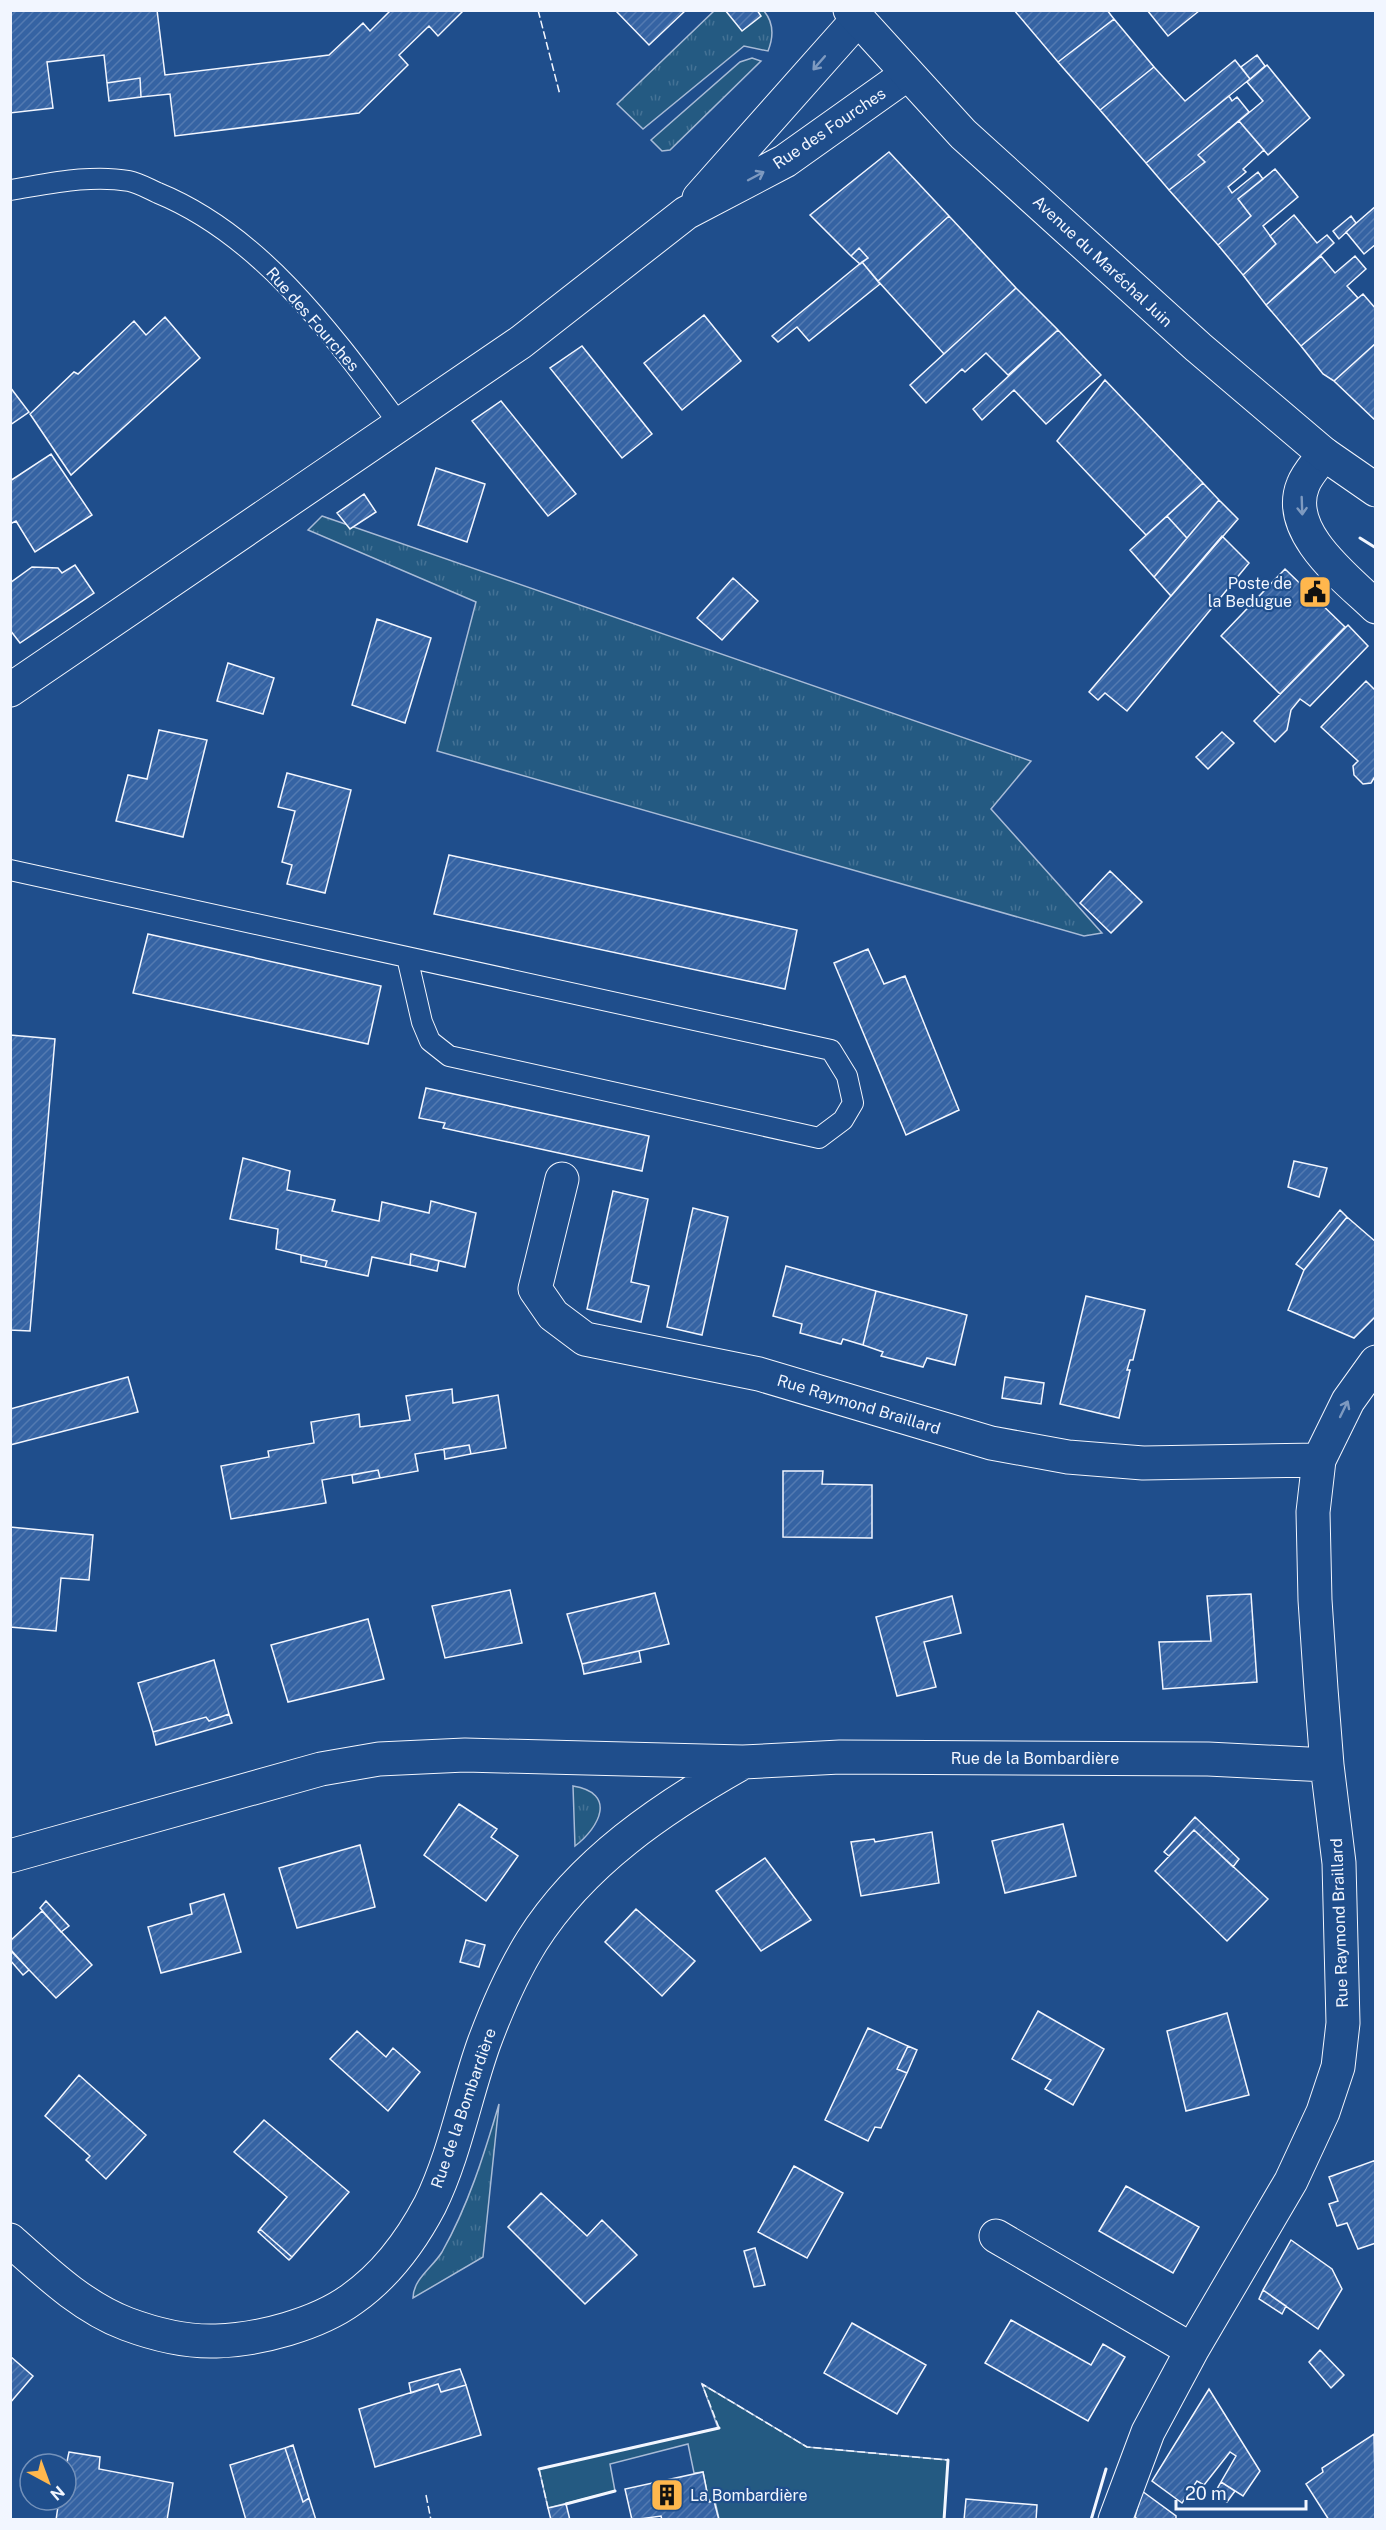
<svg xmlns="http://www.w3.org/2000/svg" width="1386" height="2530" font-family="'Public Sans',sans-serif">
<defs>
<pattern id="grass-tufts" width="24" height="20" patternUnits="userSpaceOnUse" patternTransform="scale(1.5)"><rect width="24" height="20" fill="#245a82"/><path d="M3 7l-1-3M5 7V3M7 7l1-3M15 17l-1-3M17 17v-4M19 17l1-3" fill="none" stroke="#447295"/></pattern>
<pattern id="building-hatch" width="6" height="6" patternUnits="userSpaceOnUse" patternTransform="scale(1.5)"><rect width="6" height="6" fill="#3563a3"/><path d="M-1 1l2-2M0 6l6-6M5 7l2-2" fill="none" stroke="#537ab1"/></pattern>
</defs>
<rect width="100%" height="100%" fill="#1f4e8c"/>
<!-- grass -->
<path fill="url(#grass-tufts)" stroke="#a8bbd7" stroke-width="1.5" d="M714,11h50c10,12 10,25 4,40l-24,-5 -101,83 -26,-25z
M752,58l9,3 -91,89 -8,1 -11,-11 89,-78z
M322,516l709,245 -40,48 111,124 -18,3 -647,-185 39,-149 -168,-72z
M573,1786c44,7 27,41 2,60z
M499,2104l-16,153 -70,41c0,-19 20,-31 29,-46 26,-46 42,-97 57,-148z"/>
<!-- garden -->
<path fill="#245a82" stroke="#a8bbd7" stroke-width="1.5" d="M702,2384l105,63 141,13 -4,60 -225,-1 -4,-18 -6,1 -6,-30 -9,1 -6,-29 -78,20 5,27 -67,17 -9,-39 179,-41z"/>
<!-- building -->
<path fill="url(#building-hatch)" stroke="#f2f6ff" stroke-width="1.5" d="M10,10h147l8,65 164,-20 34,-32 7,8 21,-21h73l-26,26 -9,-10 -30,29 9,10 -49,48 -184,23 -5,-42 -29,3 -1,-19 -33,5 -3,-28 -57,7 6,46 -43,5z
M615,10h71l-37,35z
M725,10h32l4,6 -19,15z
M1014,10h93l7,9 -56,43z
M1147,10h52v1l-31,25z
M1114,19l40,48 -54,43 -42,-48z
M1257,55l8,11 -15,13 -9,-12z
M1235,60l15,19 -104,84 -46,-53 54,-43 31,34z
M1267,65l43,53 -42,37 -29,-34 24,-20 -16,-19z
M140,78l1,19 -32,4 -2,-18z
M1229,96l3,5 5,-4 12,15 -51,43 7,7 -36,28 -23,-27z
M1239,121l25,29 -21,19 3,3 -18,15 4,6 26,-21 5,7 -25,20 13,17 -33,29 -49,-55 36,-28 -7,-7z
M889,152l60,64 -71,65 -16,-19 6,-4 -9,-10 -8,8 -41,-41z
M1275,169l23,28 -35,29 13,18 -33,31 -25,-30 33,-29 -13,-17z
M1376,206v38l-12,10 -18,-22z
M1294,215l23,28 10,-8 7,8 -68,62 -23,-30 33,-31 -6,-8z
M949,216l67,72 -72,66 -66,-73z
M1351,216l5,7 -17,16 -6,-8z
M859,248l9,10 -8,6 -9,-8z
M1321,256l14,17 20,-17 11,13 -19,17 11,12 -57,48 -35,-41z
M862,262l18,22 -71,57 -12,-14 -19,15 -6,-6z
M1016,288l42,42 -50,45 -22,-22 -21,19 -3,-3 -36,34 -16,-18z
M1363,294l13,15v34l-42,38 -11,-7 -22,-28z
M704,315l37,46 -59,49 -38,-47z
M165,317l35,41 -129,117 -41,-61 44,-42 4,2 56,-53 12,14z
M1058,330l43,45 -55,49 -32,-34 -32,30 -9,-11z
M1376,343v78l-42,-40z
M582,346l70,88 -30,24 -72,-90z
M1105,380l98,103 -57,52 -89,-94z
M10,387l19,25 -19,13z
M501,401l75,93 -28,22 -76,-95z
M51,454l41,61 -57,37 -19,-31 -6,3v-43z
M436,468l49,16 -18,58 -49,-17z
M1203,483l16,17 -32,38 -20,-22z
M364,494l12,18 -26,17 -13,-16z
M1219,500l19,19 -67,77 -17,-19z
M1167,516l20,22 -33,39 -24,-27z
M1222,536l27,27 -122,148 -22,-18 -7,7 -9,-8z
M75,565l19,28 -74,50 -10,-13v-47l22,-16 26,1 4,5z
M1285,569l60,58 -65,67 -59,-58z
M733,578l25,23 -36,39 -25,-22z
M377,619l54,19 -26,85 -53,-18z
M1348,625l20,21 -58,60 -10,-7 -9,11 -4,20 -12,12 -21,-21z
M228,663l46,15 -11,36 -46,-13z
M1366,681l10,10v88l-2,-1 -3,5 -8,1 -9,-9 -1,-9 5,-5 -37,-34z
M159,730l48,10 -24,97 -67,-16 12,-46 19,4z
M1222,732l12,11 -26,26 -12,-12z
M287,773l64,17 -26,103 -38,-9 5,-19 -10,-3 13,-51 -17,-4z
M449,855l348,75 -12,59 -351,-75z
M1110,871l32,31 -31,31 -31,-30z
M148,934l233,52 -13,58 -235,-51z
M868,949l16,35 21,-8 54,134 -53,25 -72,-172z
M10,1035l45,4 -25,292 -20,-1z
M426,1088l223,48 -7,35 -199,-43 2,-5 -26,-5z
M243,1158l47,13 -3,19 48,10 -3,11 47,10 3,-19 47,11 2,-12 45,12 -11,54 -54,-13 -1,11 -38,-8 -4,19 -43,-9 2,-6 -51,-12 2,-20 -48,-10z
M1294,1161l33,7 -8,29 -31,-10z
M613,1191l35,8 -17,83 18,4 -8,36 -54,-13z
M693,1208l35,9 -26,118 -35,-8z
M1340,1210l7,7 -43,53 -8,-6z
M1347,1217l29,25v74l-22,22 -66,-28 16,-40z
M411,1254l28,7 -2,10 -27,-6z
M301,1255l26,6 -2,6 -24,-5z
M786,1266l90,25 -13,54 -20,-6 -2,5 -41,-11 2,-9 -29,-8z
M876,1291l91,24 -12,50 -28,-7 -4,9 -42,-11 2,-4 -20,-7z
M1086,1296l59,14 -12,50h-3l-3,10h3l-11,48 -59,-14z
M128,1377l10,35 -128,33v-36z
M1005,1377l39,6 -3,21 -39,-6z
M452,1389l1,14 45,-8 8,53 -35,6 -2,-9 -54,9 3,17 -38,7 -2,-8 -56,10 4,23 -95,16 -10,-53 48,-9 -1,-6 46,-8 -3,-21 48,-8 1,13 50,-7 -4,-24z
M469,1445l2,9 -26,5 -1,-10z
M378,1470l2,8 -27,5 -1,-8z
M783,1471h40l-1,13 50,1v53l-89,-1z
M10,1527l83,8 -4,45 -28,-2 -5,53 -46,-4z
M510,1590l12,53 -77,15 -13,-52z
M655,1593l14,51 -87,20 -15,-50z
M1251,1594l6,88 -94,7 -4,-47 52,-1 -4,-45z
M952,1596l9,37 -37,9 12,45 -39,9 -21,-79z
M368,1619l16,60 -96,23 -17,-57z
M639,1651l2,11 -57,12 -2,-10z
M214,1660l15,54 -20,7 -3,-4 -53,15 -15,-49z
M229,1714l3,9 -76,22 -3,-13 53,-15 3,4z
M459,1804l38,25 -6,8 27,19 -32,45 -62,-46z
M1195,1817l44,42 -6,8 -39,-37 -25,26 -5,-4z
M1063,1824l13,52 -71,17 -13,-52z
M1194,1830l74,69 -41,42 -72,-70z
M932,1832l7,51 -78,13 -10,-54 23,-3 1,3z
M360,1845l15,62 -78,21 -18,-60z
M765,1858l46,62 -50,31 -45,-60z
M224,1894l17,58 -80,21 -13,-46 44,-13 -2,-10z
M46,1901l23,25 -8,6 -21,-24z
M636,1909l59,52 -33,35 -57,-54z
M42,1911l50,54 -36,33 -46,-48v-9z
M466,1940l19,5 -6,22 -19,-5z
M11,1950l18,20 -6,5 -13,-15z
M1038,2011l66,38 -31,56 -28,-16 6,-9 -39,-21z
M1227,2013l22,82 -63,16 -19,-80z
M868,2028l40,18 -11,23 10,4 -26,55 -6,-1 -7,14 -43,-21z
M357,2031l29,26 7,-9 27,24 -32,39 -58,-52z
M908,2046l9,4 -10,23 -10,-4z
M79,2075l67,60 -40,44 -20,-19 4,-4 -45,-40z
M264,2120l85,72 -57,65 -32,-28 27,-32 -53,-45z
M1376,2160v83l-18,6 -11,-26 -10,3 -8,-22 9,-3 -9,-24z
M794,2166l49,27 -36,65 -49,-26z
M1126,2186l73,41 -26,46 -74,-42z
M541,2193l46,43 15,-16 35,35 -52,49 -77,-77z
M260,2229l32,28 -3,3 -31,-28z
M1291,2240l41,29 10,20 -24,40 -55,-39z
M755,2248l10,37 -11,2 -10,-36z
M1263,2290l23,16 -4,8 -23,-15z
M1011,2320l80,45 12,-21 22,13 -37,64 -103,-58z
M852,2323l74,42 -29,49 -73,-41z
M1320,2350l24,25 -13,13 -22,-26z
M10,2356l23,20 -23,27z
M460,2369l6,16 -25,7 -3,-8 -27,9 -2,-10z
M438,2384l3,8 25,-7 15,50 -106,32 -16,-58z
M1209,2389l51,82 -17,25 -22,-14 15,-26 -6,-4 -26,33 -7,-4 -15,22 -30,-22z
M1374,2434l2,86h-47l-23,-36 17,-12 -1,-4z
M293,2445l16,53 -6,4 -18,-54z
M285,2448l18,54 6,-4 7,22h-70l-16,-55z
M69,2452l31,5 -1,12 74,14 -6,37h-111l3,-20h7v-34z
M703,2472l6,30 5,-1 5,19h-57l-1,-4 -29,4 -7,-31z
M1221,2482l14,9 -8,11 -13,-8z
M1142,2491l34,25v4h-38l-3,-3z
M966,2499l71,6 -1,15h-72z
M566,2504l4,16h-19l-3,-12z"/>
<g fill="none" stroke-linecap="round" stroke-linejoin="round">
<!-- lane casing -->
<g stroke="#f2f6ff" stroke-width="22">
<path id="lane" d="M10,190c38,-6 80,-16 119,-9 10,2 20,8 29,12 105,43 177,145 242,232
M10,870l821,180 16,26 6,27 -10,17 -24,18 -370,-82 -19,-15 -8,-19 -15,-65"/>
</g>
<!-- street casing -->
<g stroke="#f2f6ff" stroke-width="35">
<path id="street" d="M699,198l159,-179
M1324,454c-7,10 -17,20 -21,31 -19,47 44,94 73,122
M10,690l511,-348 165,-129 99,-52 121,-86
M562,1179l-27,110 18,26 32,24 174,35 232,69 77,14 75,6 176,-3
M10,1856l311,-87 58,-10 86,-4 278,7 97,-5 368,2 119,6
M996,2236l196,114
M10,2240c36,32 72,67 117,84 27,10 60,18 89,17 43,-1 102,-17 136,-42 34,-24 59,-58 78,-94 25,-51 35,-109 54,-162 13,-35 28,-70 48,-102 50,-79 130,-133 210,-178
M1115,2520l33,-88 44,-82 99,-169 32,-69 15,-45 5,-44 -4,-160 -12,-98 -6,-76 -6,-89 -2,-88 6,-52 29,-59 28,-39"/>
</g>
<!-- secondary casing -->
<g stroke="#f2f6ff" stroke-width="35">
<path id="secondary" d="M850,10l113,124 235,213 126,107 52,36"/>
</g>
<!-- lane -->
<use href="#lane" stroke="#1f4e8c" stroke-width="20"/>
<!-- street -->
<use href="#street" stroke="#1f4e8c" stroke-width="33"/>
<!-- secondary -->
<use href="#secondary" stroke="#1f4e8c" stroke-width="33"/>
<!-- fence -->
<path stroke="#f2f6ff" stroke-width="1.5" stroke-dasharray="8 3" stroke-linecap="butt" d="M538,10l22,85
M719,2428l-17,-44 105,63 141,13
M539,2469l9,39
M426,2495l5,25"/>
<!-- wall -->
<path stroke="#f2f6ff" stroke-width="3" d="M1360,538l16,10
M539,2469l180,-41
M566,2504l49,-13
M944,2520l4,-60
M1091,2520l15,-51"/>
</g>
<!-- one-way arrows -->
<defs><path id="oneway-shaft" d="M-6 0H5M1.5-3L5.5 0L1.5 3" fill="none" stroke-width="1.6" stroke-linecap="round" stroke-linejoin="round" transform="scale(1.5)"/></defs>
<g stroke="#7e9ac0">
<use href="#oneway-shaft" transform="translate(819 63) rotate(131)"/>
<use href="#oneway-shaft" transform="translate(756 176) rotate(-28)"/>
<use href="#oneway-shaft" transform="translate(1302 506) rotate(88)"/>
<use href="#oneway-shaft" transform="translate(1344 1409) rotate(-64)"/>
</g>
<!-- icons -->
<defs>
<g id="civic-square" transform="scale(1.725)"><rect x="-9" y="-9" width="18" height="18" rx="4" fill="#ffb74d" stroke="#1f4e8c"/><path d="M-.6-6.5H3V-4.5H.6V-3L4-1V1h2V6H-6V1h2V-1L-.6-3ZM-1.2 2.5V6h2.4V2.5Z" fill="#111"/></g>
<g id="building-square" transform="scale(1.725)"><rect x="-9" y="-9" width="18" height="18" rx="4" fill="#ffb74d" stroke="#1f4e8c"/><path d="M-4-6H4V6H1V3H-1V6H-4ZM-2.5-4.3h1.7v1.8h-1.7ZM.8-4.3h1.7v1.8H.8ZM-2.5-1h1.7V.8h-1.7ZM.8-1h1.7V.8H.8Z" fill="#111"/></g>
</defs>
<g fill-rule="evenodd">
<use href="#civic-square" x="1315" y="592"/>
<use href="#building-square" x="667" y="2495"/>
</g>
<g text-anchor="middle" stroke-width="4.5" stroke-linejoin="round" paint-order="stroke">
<!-- street labels -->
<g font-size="16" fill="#f2f6ff" stroke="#1f4e8c">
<text transform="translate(829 128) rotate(-34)" y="6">Rue des Fourches</text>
<text transform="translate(1103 261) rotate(43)" y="6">Avenue du Maréchal Juin</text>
<text transform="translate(313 319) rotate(49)" y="6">Rue des Fourches</text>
<text transform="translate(859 1404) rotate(17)" y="6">Rue Raymond Braillard</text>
<text x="1035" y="1764">Rue de la Bombardière</text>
<text transform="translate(1339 1923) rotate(-92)" y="6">Rue Raymond Braillard</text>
<text transform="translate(463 2108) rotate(-71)" y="6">Rue de la Bombardière</text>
</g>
<!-- poi labels -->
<g font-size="16" fill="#f2f6ff" stroke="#1f4e8c" text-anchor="end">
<text x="1292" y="589">Poste de<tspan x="1292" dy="18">la Bedugue</tspan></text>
<text x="690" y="2501" text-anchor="start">La Bombardière</text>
</g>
</g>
<!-- border -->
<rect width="1386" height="2530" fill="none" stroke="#f2f6ff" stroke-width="24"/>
<!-- north arrow -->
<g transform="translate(48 2482) rotate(139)"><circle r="28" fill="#1f4e8c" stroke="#7391ba" stroke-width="1.5"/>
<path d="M0-4.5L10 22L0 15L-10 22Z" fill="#ffb74d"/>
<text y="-9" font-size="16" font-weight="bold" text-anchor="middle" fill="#f2f6ff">N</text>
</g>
<!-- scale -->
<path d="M1176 2500v9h130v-9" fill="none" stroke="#f2f6ff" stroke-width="3"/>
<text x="1185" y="2500" font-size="18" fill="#f2f6ff" stroke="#1f4e8c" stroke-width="4.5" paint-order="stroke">20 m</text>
</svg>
